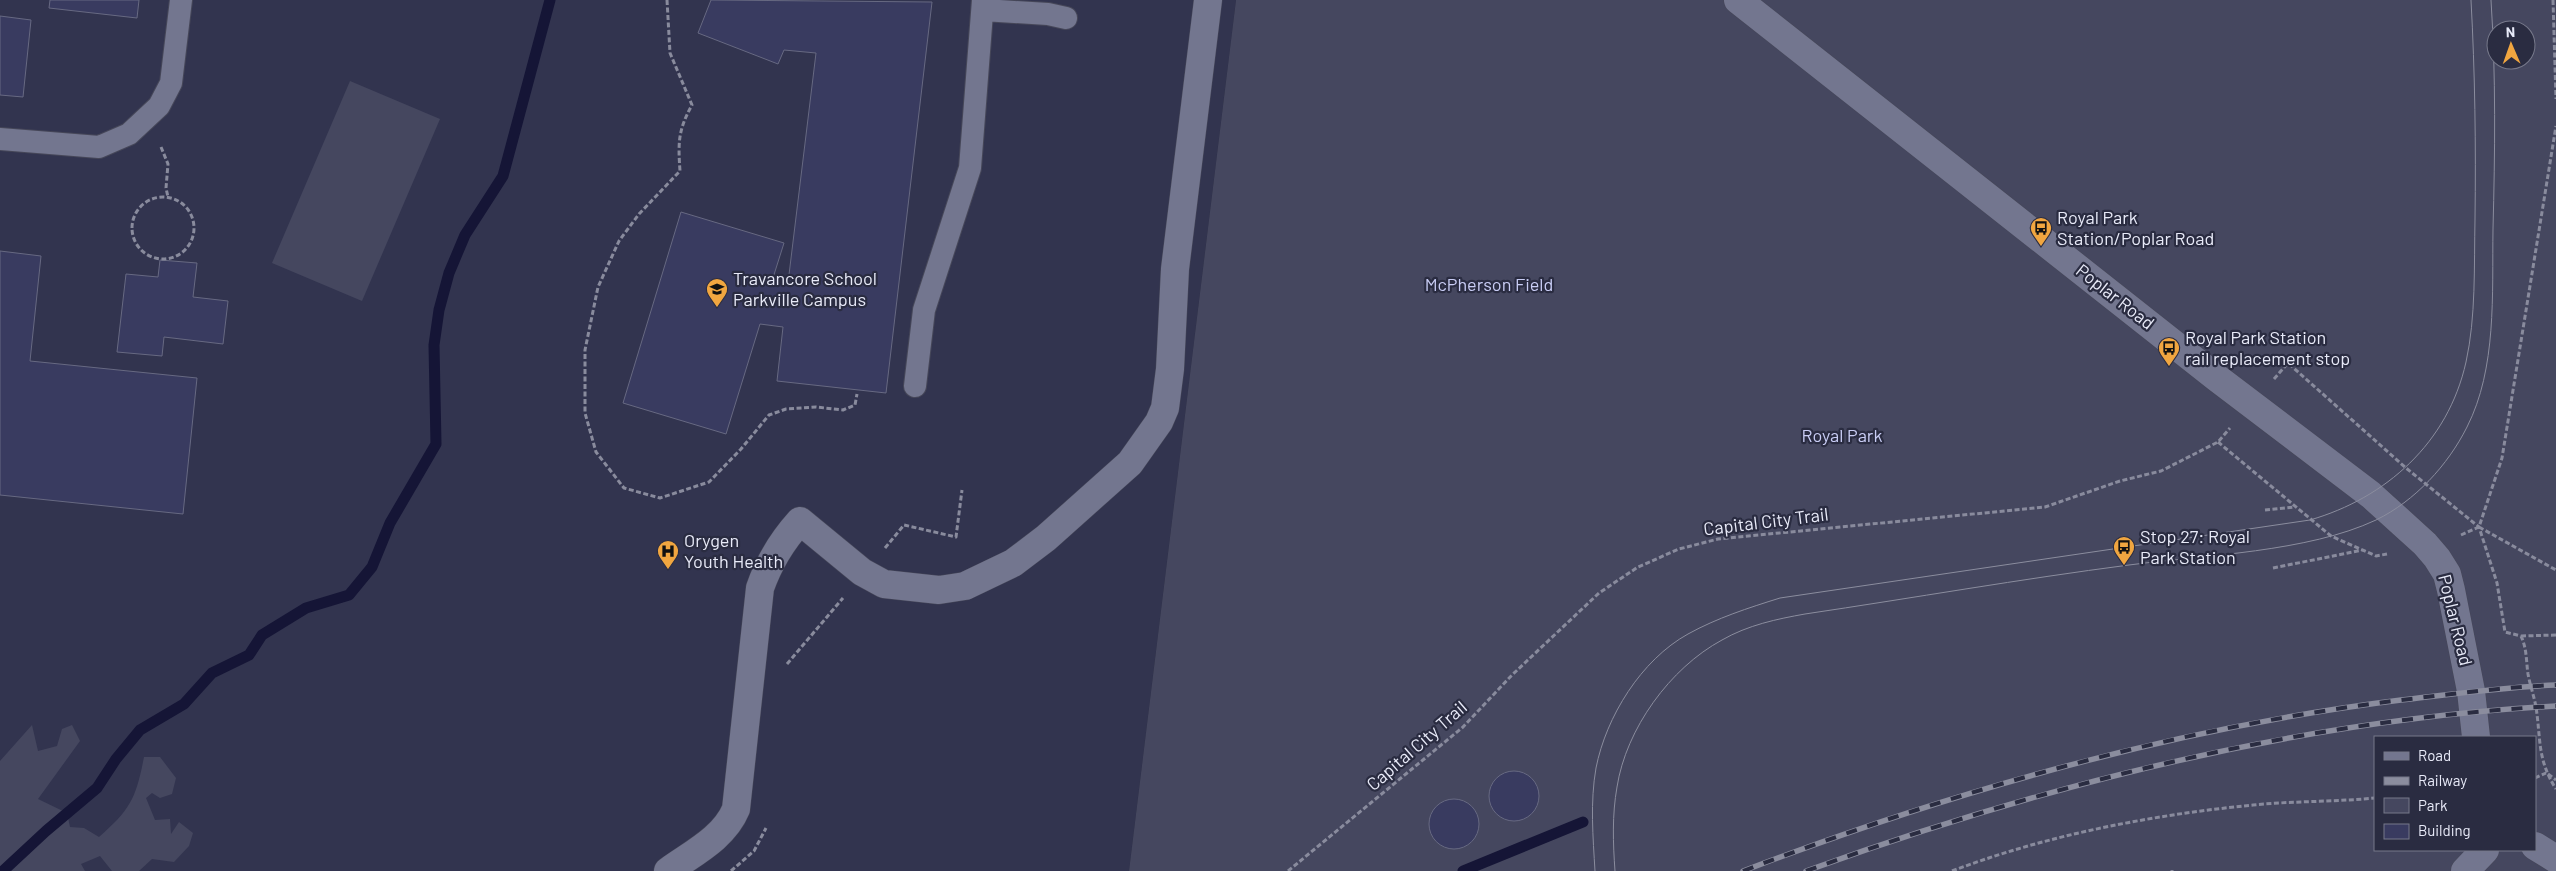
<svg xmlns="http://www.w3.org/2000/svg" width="2556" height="871" font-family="Barlow,sans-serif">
<rect width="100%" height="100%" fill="#2a2c41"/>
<!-- built -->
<path fill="#32344f" d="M0,0h1236l-107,871h-1129z"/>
<!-- green -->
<path fill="#45475f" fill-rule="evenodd" d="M1236,0h1320v871h-1427zM2496,30h30v30h-30zM2375,737h160v113h-160z
M350,81l90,38 -78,182 -90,-38z
M32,725l6,26 19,-5 5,-17 10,-4 8,16 -42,58 29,14 3,14 14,1 15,9c32,-28 37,-39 45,-80h16l16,21 -4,16 -12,4 -8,-5 -6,5 9,22 15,-1 1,15 8,-12 14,11 -4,13 -15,16 -22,-3 -13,12h-27l-12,-15 -19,8 4,7h-85v-110z"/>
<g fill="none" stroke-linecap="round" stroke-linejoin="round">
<!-- stream -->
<path stroke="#151536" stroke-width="11" d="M3,871l43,-40 51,-43 19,-29 24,-29 44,-26 28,-31 37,-18 13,-20 44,-27 43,-13 23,-28 18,-44 46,-79 -2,-99 5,-35 10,-37 16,-38 38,-59 47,-176
M1463,871l120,-49"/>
</g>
<!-- building -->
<path fill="#393b60" stroke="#676982" d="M50,0h89l-2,18 -88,-10z
M711,0l221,2 -46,391 -109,-12 6,-54 -23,-3 -34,110 -103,-31 58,-191 103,31 -12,38 16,2 28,-230 -32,-3 -6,14 -80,-31z
M0,16l31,4 -8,77 -23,-2z
M0,251l41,5 -11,105 167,17 -14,136 -183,-19z
M160,260l37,3 -4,34 35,4 -5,43 -59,-7 -2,19 -45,-4 9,-78 32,3z
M1489 796a25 25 0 1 1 50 0a25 25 0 1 1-50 0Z
M1429 824a25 25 0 1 1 50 0a25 25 0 1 1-50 0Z"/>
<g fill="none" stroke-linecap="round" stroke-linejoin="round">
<!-- service casing -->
<g stroke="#464759" stroke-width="24">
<path id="service" d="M983,10l65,4 18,4
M0,139l99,8 30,-13 30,-28 12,-23 10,-83
M915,386l9,-76 46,-142 13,-168"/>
</g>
<!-- pedestrian casing -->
<g stroke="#464759" stroke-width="29">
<path id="pedestrian" d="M2465,871l20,-21"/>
</g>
<!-- minor casing -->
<g stroke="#464759" stroke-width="29">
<path id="minor" d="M1738,0l479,378 154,117 54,49 12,14 10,16 4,16 20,101 5,46
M2535,846l21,13
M668,871c25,-18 56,-33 68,-62l24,-221c9,-26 21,-46 40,-67l62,51 22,12 55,6 26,-4 48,-23 33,-25 84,-75 29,-41 6,-14 5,-39 5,-100 33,-269"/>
</g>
<!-- path -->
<path stroke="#898b9d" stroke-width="3" stroke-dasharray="5 2.5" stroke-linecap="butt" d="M667,0l3,53 22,52c-14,25 -14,38 -12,66l-41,43 -20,27 -21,46 -13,63v63l11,39 28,36 36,10 49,-16 32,-33 28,-34 17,-6 30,-2 27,3 12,-5 2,-11
M2553,0l3,99
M161,147l7,17 -2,24 2,9
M132 228a31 31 0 1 1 62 0a31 31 0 1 1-62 0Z
M2274,379l14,-16 118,105 73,59 18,56 8,49 16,4c6,13 5,24 7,38 2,11 6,22 8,33 5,33 1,52 20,82
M2218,442l113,94 45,20 11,-2
M2265,510l29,-3
M2479,527l77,43
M2461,535l18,-8 23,-69 54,-332
M885,548l19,-23 52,12 6,-47
M2273,568l90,-18
M2521,636l35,-1
M787,664l56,-66
M2548,774l8,6
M2535,778l11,-5
M2172,870v1
M731,871l23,-20 12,-23
M1288,871l175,-144 49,-52 87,-82 39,-26 41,-18 39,-10 327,-32 75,-26 41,-10 57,-29 12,-14
M1952,871c95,-36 199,-56 301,-66 40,-4 81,-3 122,-7"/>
<!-- service -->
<use href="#service" stroke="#73768f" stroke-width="22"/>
<!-- pedestrian -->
<use href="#pedestrian" stroke="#73768f" stroke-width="28"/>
<!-- minor -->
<use href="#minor" stroke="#73768f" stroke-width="28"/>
<!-- tram -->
<path stroke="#8b8d9e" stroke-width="1" d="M1595,871c-2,-34 -5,-69 1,-103 10,-51 45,-108 92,-134 29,-16 60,-26 92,-36l530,-78c76,-22 138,-77 156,-158 10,-45 8,-96 9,-143 1,-73 0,-146 -4,-219
M1615,871c-2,-28 -3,-56 2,-84 9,-58 53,-119 105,-147 26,-15 55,-21 83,-26 108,-16 216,-35 324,-49 76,-10 179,-13 247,-45 39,-19 72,-55 91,-93 30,-59 25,-133 26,-198 2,-76 3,-153 -2,-229"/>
<!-- rail casing -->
<g stroke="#8b8d9e" stroke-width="5.5">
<path id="rail" d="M1743,871c213,-81 432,-143 658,-171 52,-6 103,-13 155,-15
M1806,871c241,-87 494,-151 750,-165"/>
</g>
<!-- rail -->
<use href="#rail" stroke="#2a2c41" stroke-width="4" stroke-dasharray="11" stroke-linecap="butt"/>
</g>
<!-- icons -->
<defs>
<g id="bus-pin" transform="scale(1.125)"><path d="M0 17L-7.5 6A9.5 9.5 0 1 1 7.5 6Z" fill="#f1a640" stroke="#2a2c41"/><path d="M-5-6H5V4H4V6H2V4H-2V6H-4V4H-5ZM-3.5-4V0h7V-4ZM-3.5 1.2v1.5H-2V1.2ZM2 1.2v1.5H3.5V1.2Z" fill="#111"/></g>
<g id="school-pin" transform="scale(1.125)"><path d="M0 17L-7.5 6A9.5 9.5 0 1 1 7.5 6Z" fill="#f1a640" stroke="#2a2c41"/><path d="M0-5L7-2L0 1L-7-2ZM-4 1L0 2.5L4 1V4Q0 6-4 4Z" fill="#111"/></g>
<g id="hospital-pin" transform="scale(1.125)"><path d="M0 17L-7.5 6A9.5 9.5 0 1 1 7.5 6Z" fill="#f1a640" stroke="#2a2c41"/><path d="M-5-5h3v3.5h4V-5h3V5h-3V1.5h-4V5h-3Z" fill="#111"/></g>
</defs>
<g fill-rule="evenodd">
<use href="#bus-pin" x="2041" y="228"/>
<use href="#school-pin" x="717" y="289"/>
<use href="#bus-pin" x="2169" y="348"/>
<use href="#bus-pin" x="2124" y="547"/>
<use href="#hospital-pin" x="668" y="551"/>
</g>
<g text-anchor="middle" stroke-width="4.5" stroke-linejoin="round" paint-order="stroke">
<!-- poi labels -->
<g font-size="18" fill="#e8eaf8" stroke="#2a2c41" text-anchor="start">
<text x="2057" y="224">Royal Park<tspan x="2057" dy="21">Station/Poplar Road</tspan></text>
<text x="733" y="285">Travancore School<tspan x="733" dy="21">Parkville Campus</tspan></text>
<text x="2185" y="344">Royal Park Station<tspan x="2185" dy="21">rail replacement stop</tspan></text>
<text x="2140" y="543">Stop 27: Royal<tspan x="2140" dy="21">Park Station</tspan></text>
<text x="684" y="547">Orygen<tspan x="684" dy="21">Youth Health</tspan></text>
</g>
<!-- park labels -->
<g font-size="18" fill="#c9cdf5" stroke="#2a2c41">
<text x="1489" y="291">McPherson Field</text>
<text x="1842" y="442">Royal Park</text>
</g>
<!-- street labels -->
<g font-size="18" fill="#e8eaf8" stroke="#2a2c41">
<text transform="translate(2115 297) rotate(38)" y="6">Poplar Road</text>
<text transform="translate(1766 522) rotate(-7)" y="6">Capital City Trail</text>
<text transform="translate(2455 620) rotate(76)" y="6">Poplar Road</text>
<text transform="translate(1417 746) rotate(-41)" y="6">Capital City Trail</text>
</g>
</g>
<!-- legend -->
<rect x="2374" y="736" width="162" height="115" fill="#2a2c41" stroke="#76788a"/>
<rect x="2384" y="752" width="25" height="8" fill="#73768f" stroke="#76788a"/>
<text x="2418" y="761" font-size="15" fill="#e8eaf8">Road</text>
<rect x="2384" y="777" width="25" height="8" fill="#8b8d9e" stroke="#76788a"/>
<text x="2418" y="786" font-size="15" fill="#e8eaf8">Railway</text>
<rect x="2384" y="798" width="25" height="15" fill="#45475f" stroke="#76788a"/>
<text x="2418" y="811" font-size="15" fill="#e8eaf8">Park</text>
<rect x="2384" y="824" width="25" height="15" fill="#393b60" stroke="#76788a"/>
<text x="2418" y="836" font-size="15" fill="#e8eaf8">Building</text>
<!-- north arrow -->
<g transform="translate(2511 45) rotate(358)"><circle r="24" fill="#2a2c41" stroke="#76788a"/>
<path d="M0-4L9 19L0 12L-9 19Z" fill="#f1a640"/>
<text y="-8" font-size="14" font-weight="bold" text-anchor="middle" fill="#e8eaf8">N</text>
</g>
</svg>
